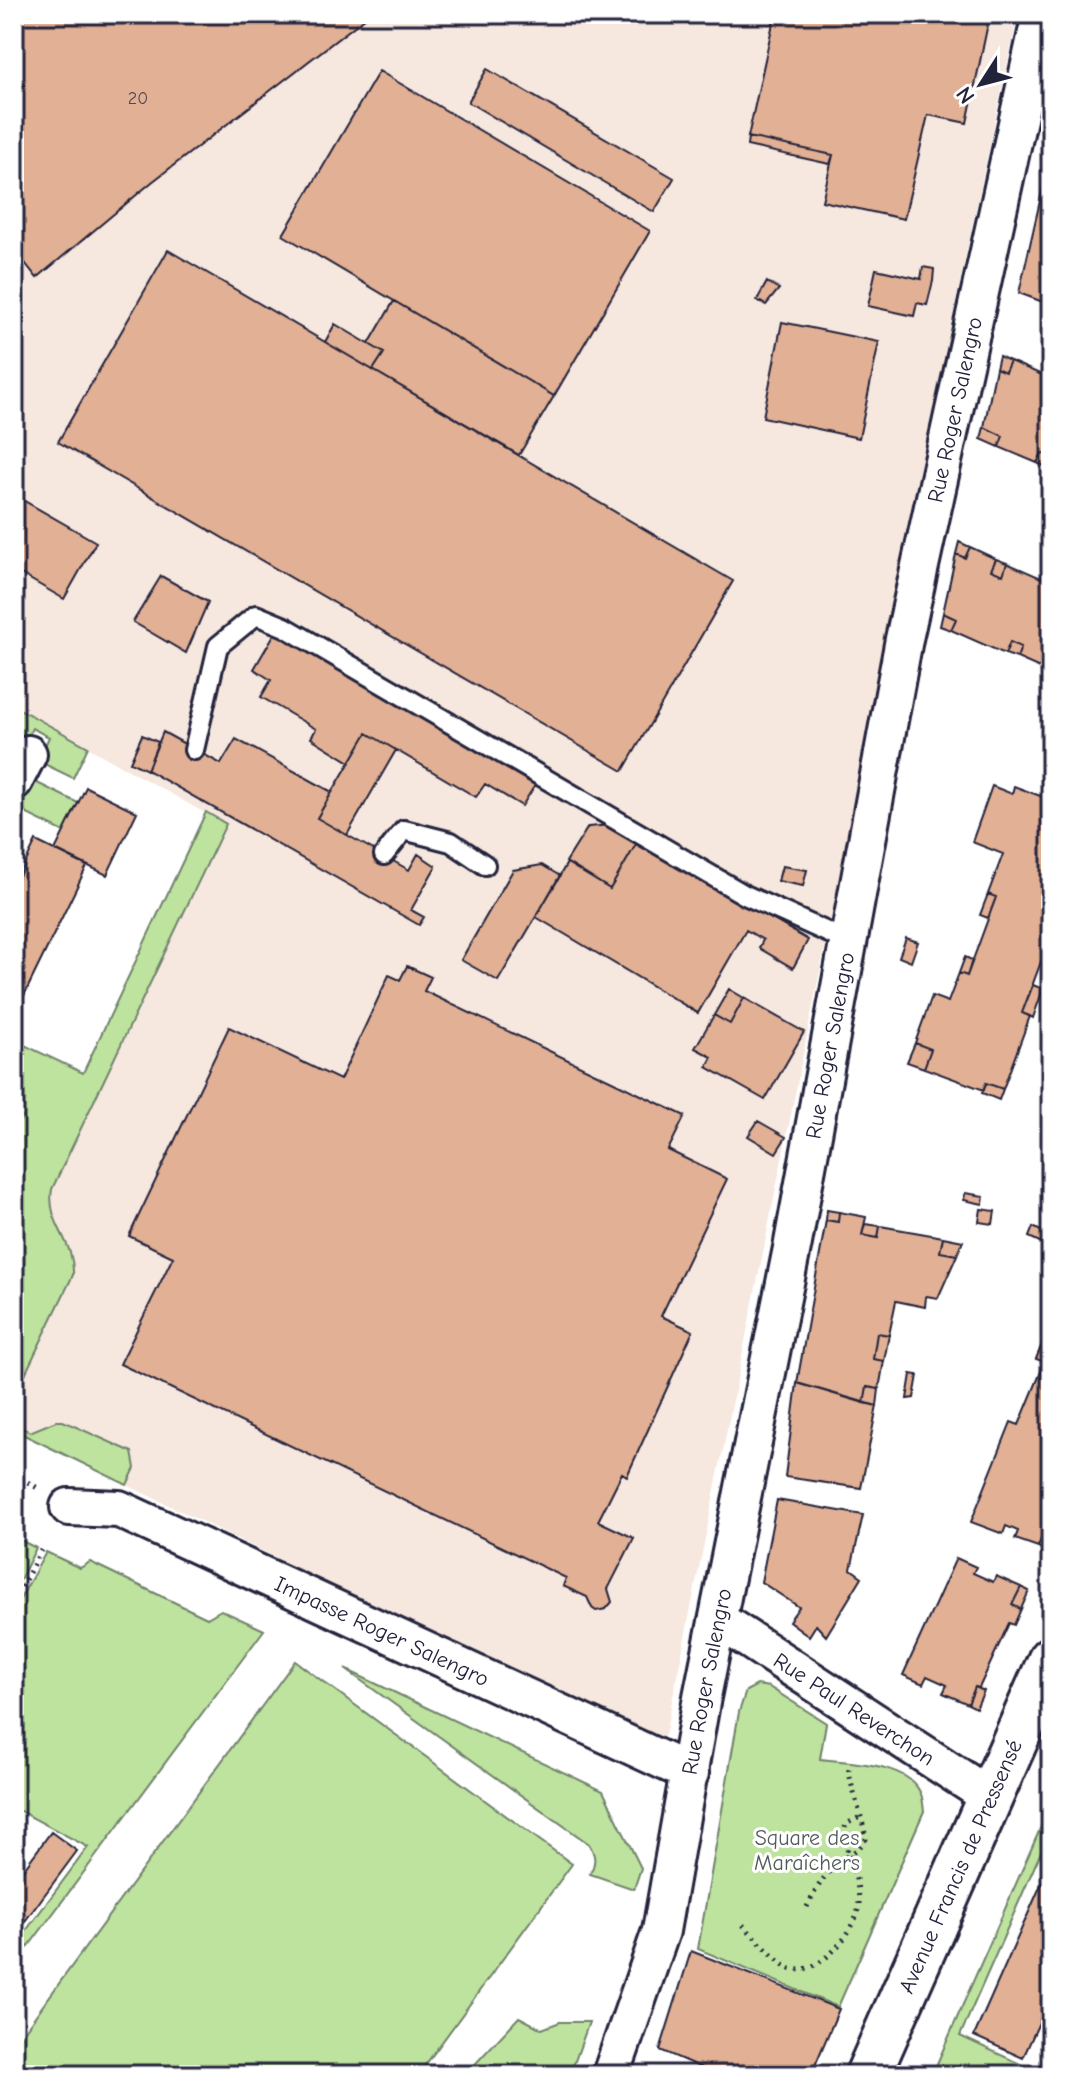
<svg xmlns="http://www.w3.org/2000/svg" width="1065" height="2089" font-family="'Comic Neue',sans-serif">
<rect width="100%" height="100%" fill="#fff"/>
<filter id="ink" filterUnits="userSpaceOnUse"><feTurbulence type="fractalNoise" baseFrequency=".0125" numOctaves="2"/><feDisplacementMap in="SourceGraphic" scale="16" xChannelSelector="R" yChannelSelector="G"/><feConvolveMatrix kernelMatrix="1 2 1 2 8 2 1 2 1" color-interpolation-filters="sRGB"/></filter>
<g filter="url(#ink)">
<!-- built -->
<path fill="#f6e7df" d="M14,14h1004l-67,310 -286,1412 -16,3 -635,-309v-82l42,-91 -42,-37 191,-407 -191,-107z"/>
<!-- green -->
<path fill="#bee39e" stroke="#70826c" stroke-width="2" d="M14,706l74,41 -15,31 -35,-17 11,-24 -17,-9 -18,38z
M29,779l49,24 -14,29 -49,-24z
M206,812l20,12 -174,365c-6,35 23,51 21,86l-59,122v-263l8,-17 -8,-5v-72l69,33z
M56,1421h7l69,31 3,16 -8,17 -113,-55v-6l16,8z
M14,1537l22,11 -22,44z
M46,1552l34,16 10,-6 117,56 14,-8 43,20 -250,336v-19l74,-100 -74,-39v-198z
M295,1661l277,203 -154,211h-404v-30z
M345,1669l258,122 38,77 -7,21 -44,-15c6,-12 6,-18 -1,-30z
M757,1685l12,2 57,36 -6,36c30,4 85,3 100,33 3,5 3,13 4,19l-86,196 -140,-58 41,-237 7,-21z
M1051,1804v25l-91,207 67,31 -4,8h-91z
M519,2017l23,12 18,-7h29l-19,53h-105z"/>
<!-- building -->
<path fill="#e2b094" stroke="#22223b" stroke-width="2" d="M14,14h356l-218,168 -115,96 -23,-29z
M775,14h215l-23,109 -39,-8 -24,104 -82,-18 11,-46 -85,-18z
M487,69l187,109 -20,34 -186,-110z
M379,71l271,160 -96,165 -271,-161z
M748,137l85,18 -3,9 -83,-18z
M1047,170l4,1v134l-32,-12z
M168,250l565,331 -110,190 -565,-329z
M923,267l11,2 -1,12 -6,24 -10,-2 -3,13 -46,-10 8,-37 45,10z
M767,282l12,7 -13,16 -9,-5z
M394,301l160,95 -35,59 -146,-85 11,-17 -15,-9z
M782,322l97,20 -20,96 -96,-21z
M335,324l49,29 -11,17 -48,-28z
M999,356l11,5 -5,11 -9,-4z
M1010,361l39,17 -4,10 6,4v65l-9,-4 -5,10 -38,-16 4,-11 -19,-9 12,-59 9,4z
M984,427l19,9 -4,11 -18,-8z
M1042,453l9,4 -2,11 -12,-5z
M14,495l82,47 -32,57 -50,-29z
M959,542l11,5 -5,11 -9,-4z
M970,547l26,12 -5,11 12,5 4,-12 34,15 10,-22v117l-34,-15 4,-11 -11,-5 -5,12 -54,-24 5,-11 -13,-6 13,-59 9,4z
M996,559l11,4 -4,12 -12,-5z
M161,576l47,26 -22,51 -53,-31z
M943,613l13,6 -5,11 -11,-4z
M276,631l261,151 -15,24 -37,-22 -9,13 -109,-64 -17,29 -39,-24 5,-9 -55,-32 10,-17 -17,-11z
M1010,642l11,5 -4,11 -12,-4z
M163,732l58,32 15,-25 96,53 -15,26 92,52 9,-16 18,12 -25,44 13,7 -5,8 -272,-155z
M367,733l29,17 -49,85 -30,-17z
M142,735l16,7 -11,28 -17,-8z
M992,786l20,8 2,-8 37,14v135l-29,78 8,3 -27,73 -17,-6 -2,7 -60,-22 7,-19 -16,-6 17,-47 16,6 11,-29 8,3 29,-79 -8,-3 15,-40 -31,-12z
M86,787l51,25 -30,63 -52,-25z
M612,825l26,16 -28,48 -44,-27 22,-35z
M36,841l51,25 -73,150v-130z
M638,841l170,99 -15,28 -34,-20 4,-8 -17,-10 -48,83 -162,-96 31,-54 43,26z
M542,865l18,11 -62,105 -37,-21 52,-90z
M782,866l25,4 -4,16 -25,-5z
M988,894l8,3 -8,21 -8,-3z
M906,938l12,4 -7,20 -12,-5z
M965,957l7,3 -5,16 -8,-3z
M407,966l24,11 -7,14 261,125 -17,34 59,29 -66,137 32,15 -66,145 -5,-3 -24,48 36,17 -26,51 4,13 -6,7 -10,2 -4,-3 -5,-11 -24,-11 3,-8 -446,-214 53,-107 -44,-21 100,-209 111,53 49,-105 11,5z
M1033,985l10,4 -10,29 -11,-5z
M729,989l15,9 -14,26 -16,-9z
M744,998l60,34 -39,68 -58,-33 5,-10 -17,-9 19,-33 16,9z
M915,1043l16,6 -7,19 -17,-6z
M986,1083l17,6 -4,11 -17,-7z
M758,1121l28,16 -10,16 -28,-17z
M965,1193l19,3 -1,8 -19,-4z
M981,1209l14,2 -2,13 -14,-2z
M827,1210l12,2 -1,10 -12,-2z
M839,1212l27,5 -4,18 16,3 2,-12 63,11 -3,15 17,3 -19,43 -12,-2 -1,11 -29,-6 -7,34 -12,-2 -4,26 11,2 -5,28 -12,-2 -3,16 -67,-20 29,-163 12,2z
M865,1224l15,2 -2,12 -16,-3z
M1033,1227l12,6 -3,10 -13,-6z
M943,1237l20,4 -6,14 -17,-3z
M1051,1322v208l-6,-2 -7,19 -23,-8 3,-8 -12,-5 -3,8 -32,-12 40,-100 8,3 26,-63 -9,-3z
M877,1333l12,2 -5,26 -11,-2z
M911,1374l7,1 -4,23 -7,1z
M797,1383l80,23 -16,82 -76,-11z
M867,1387l12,2 -2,17 -13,-3z
M777,1500l86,15 -12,54 11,8 -36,59 -10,-11 -7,11 -20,-15 10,-14 -38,-25z
M1045,1528l6,2v9l-5,12 -8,-4z
M956,1558l20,9 -3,6 20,9 3,-6 25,11 -9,18 9,4 -7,16 -5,-2 -30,65 -4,-1 -7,17 -25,-11 4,-8 -20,-9 -4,8 -20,-9z
M1021,1587l8,4 -8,18 -9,-4z
M975,1687l9,4 -8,17 -8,-4z
M51,1832l26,19 -63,85v-54z
M1051,1862v134l-28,62 -49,-22z
M691,1951l148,58 -28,66h-93l-58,-25z"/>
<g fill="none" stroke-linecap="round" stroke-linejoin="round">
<!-- service casing -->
<g stroke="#22223b" stroke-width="24">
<path id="service" d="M194,750l24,-104 38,-31 29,12 460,268 104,47
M384,855l20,-25 47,12 34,23"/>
</g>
<!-- minor casing -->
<g stroke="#22223b" stroke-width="42">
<g id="minor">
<path d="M14,781l14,-27"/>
<path id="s1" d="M69,1507l50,2 571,264"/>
<path id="s2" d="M717,1624l14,4 259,169"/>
<path id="s3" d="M611,2075l50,-144 41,-234 91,-454 111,-604 137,-625"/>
</g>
</g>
<!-- tertiary casing -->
<g stroke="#22223b" stroke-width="50">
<g id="tertiary">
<path id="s4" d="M868,2075l183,-416"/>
</g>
</g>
<!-- path -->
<path stroke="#22223b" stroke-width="5" stroke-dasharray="2 6" stroke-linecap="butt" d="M14,1474l27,16
M14,1601l27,-51
M807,1907c11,-22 21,-39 42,-52l-6,-19 3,-12 16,-8
M743,1925c9,9 36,39 45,43 29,12 70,-38 71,-64 0,-17 -5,-34 -10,-49l9,-6 8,-10c-4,-26 -16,-50 -18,-76"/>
<!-- service -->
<use href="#service" stroke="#fff" stroke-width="18"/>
<!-- minor -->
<use href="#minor" stroke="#fff" stroke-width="36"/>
<!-- tertiary -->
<use href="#tertiary" stroke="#fff" stroke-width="44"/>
</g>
</g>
<g text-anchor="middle" stroke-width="6" stroke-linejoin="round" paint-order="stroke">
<!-- number labels -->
<g font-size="18" fill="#524651">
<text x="138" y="104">20</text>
</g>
<!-- street labels -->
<g font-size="22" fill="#22223b" stroke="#fff">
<text dy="8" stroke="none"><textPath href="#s3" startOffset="1702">Rue Roger Salengro</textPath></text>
<text dy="8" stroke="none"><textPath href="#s3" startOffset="1054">Rue Roger Salengro</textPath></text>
<text dy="8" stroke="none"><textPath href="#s1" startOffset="340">Impasse Roger Salengro</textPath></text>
<text dy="8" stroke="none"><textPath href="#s3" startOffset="406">Rue Roger Salengro</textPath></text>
<text dy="8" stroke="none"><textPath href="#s2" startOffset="162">Rue Paul Reverchon</textPath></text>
<text dy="8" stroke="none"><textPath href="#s4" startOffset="228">Avenue Francis de Pressensé</textPath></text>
</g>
<!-- park labels -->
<g font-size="22" fill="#515c59" stroke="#fff">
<text x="807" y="1845">Square des<tspan x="807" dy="25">Maraîchers</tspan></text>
</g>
</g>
<!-- margin -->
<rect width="1065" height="2089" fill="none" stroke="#fff" stroke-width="48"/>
<rect x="24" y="24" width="1017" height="2041" fill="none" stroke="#22223b" stroke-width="3" filter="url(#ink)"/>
<!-- north arrow -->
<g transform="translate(981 84) rotate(234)" stroke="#ffffff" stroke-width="6" paint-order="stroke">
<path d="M0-6L14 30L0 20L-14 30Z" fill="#22223b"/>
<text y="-12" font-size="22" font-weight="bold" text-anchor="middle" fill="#22223b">N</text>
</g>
</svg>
